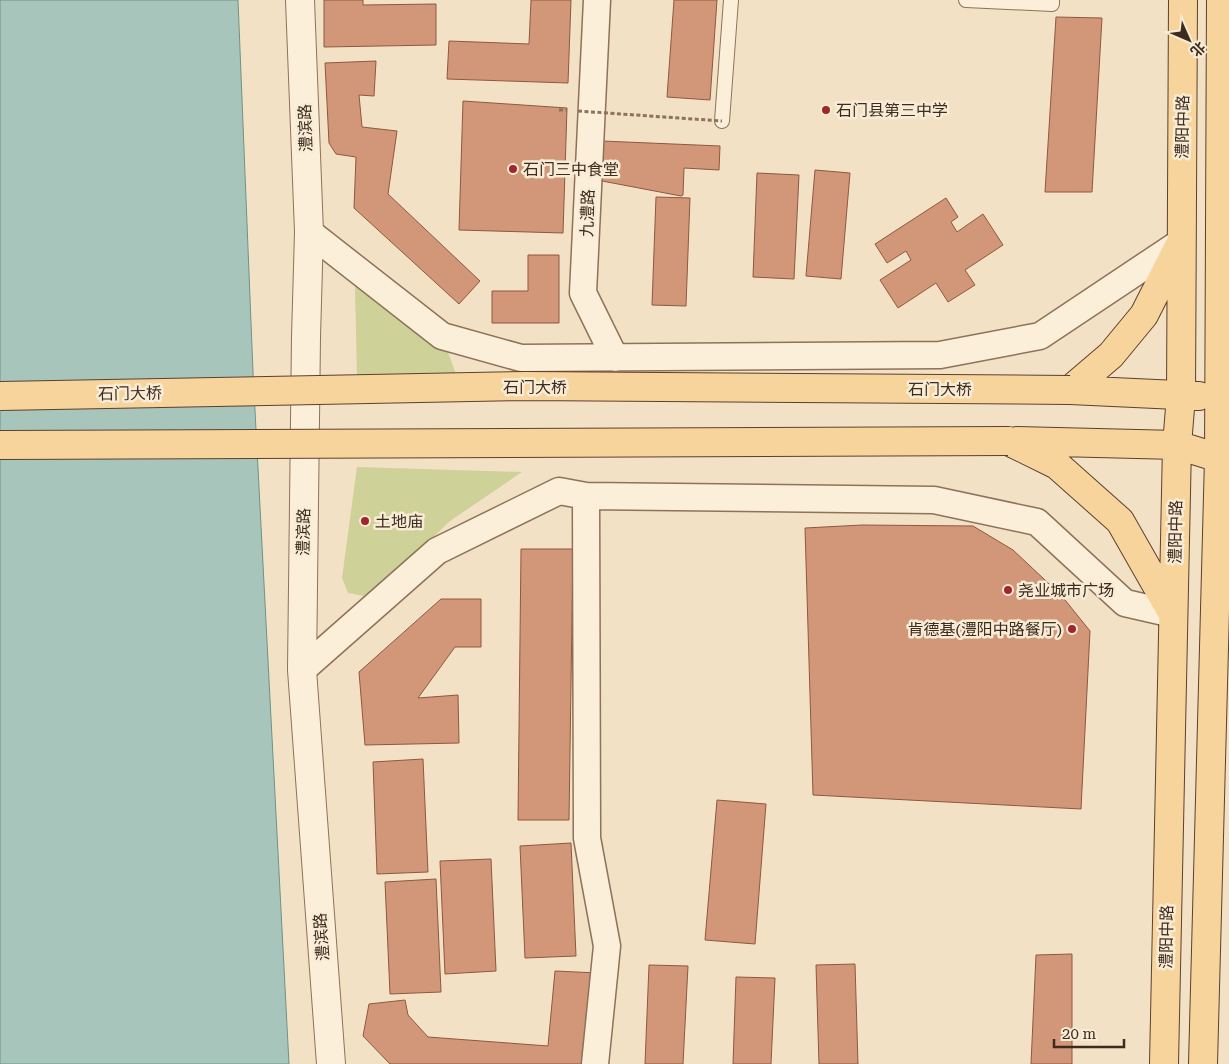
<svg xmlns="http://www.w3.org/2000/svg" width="1229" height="1064" font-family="'Roboto Serif','Noto Sans SC',serif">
<rect width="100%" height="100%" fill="#f2e1c5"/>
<!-- green -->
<path fill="#ced198" d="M363,283l79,53 14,38 -99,4 -2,-91z
M357,467l165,5 -72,49 -49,47 -37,28 -16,-3 -6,-15z"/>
<!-- water -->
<path fill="#a7c5ba" stroke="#6d9487" d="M0,0h238l15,372 36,692h-289z"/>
<!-- building -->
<path fill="#d29778" stroke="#8f583d" d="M324,0h39v5l73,-1v41l-112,2z
M531,0h40l-3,83 -121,-4 2,-38 80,3z
M674,0h43l-7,100 -43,-3z
M1056,17l46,1 -10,174h-47z
M376,61l-2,35 -15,-1 3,32 35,4 -9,63 92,87 -21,23 -105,-96 2,-51 -20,-3 -7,-11 -4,-80z
M463,101l104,7 -4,125 -104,-3z
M602,141l118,5 -1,24 -35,-2 -1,27 -2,1 -79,-15z
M815,170l35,3 -9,106 -35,-3z
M757,173l42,2 -5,104 -41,-2z
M656,197l34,1 -4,108 -34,-1z
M946,198l12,19 -7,5 6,10 26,-18 20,31 -38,25 10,15 -27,17 -12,-19 -38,25 -18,-28 31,-20 -5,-9 -19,12 -12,-19z
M528,255h31v68h-67v-32h36z
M862,525l111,1 40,24 48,45 29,36 -9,178 -268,-14 -8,-267z
M521,549h52l-4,271h-51z
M441,599h40v48h-26l-37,51 40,-3 1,48 -94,2 -6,-73z
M423,759l5,113 -51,2 -4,-112z
M717,800l49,4 -11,140 -50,-4z
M571,843l5,113 -51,2 -5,-112z
M491,859l5,112 -51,3 -5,-113z
M436,879l5,113 -51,2 -5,-112z
M1072,954v110h-41l5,-109z
M855,964l3,100h-39l-3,-99z
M649,965l39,1 -5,98h-38z
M555,971l43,2 -8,91h-200l-27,-28 6,-32 36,-4 3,15 20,22 120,9z
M736,977l39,1 -4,86h-38z"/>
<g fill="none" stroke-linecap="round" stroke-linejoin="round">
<!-- service casing -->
<g stroke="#8e7259" stroke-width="16">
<path id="service" d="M966,0l86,4v-4
M722,121l9,-121"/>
</g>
<!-- minor casing -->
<g stroke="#8e7259" stroke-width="29">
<path id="minor" d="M597,0l-14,293 32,65
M309,232l133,104 79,22 419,-3 100,-19 141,-94
M586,496l1,342 20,108 -12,118
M302,670l135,-119 122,-60 27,5 348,4 103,22 88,81 48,11"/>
</g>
<!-- tertiary casing -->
<g stroke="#8e7259" stroke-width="30">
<path id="tertiary" d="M300,0l9,232 -3,105 -4,333 29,394"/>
</g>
<!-- primary casing -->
<g stroke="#5c402e" stroke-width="30">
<path id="primary" d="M1070,390l41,-35 33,-40 35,-69
M1070,390l129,6
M1008,441l49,24 63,56 53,93
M1017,441l160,4 42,13
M1164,1064l13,-619 4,-49 2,-396
M1203,1064l16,-606 2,-458"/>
</g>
<!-- path -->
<path stroke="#8e7259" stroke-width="3" stroke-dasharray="4 2.5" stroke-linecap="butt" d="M559,110h8"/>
<!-- service -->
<use href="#service" stroke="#fbefda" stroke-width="14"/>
<!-- minor -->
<use href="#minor" stroke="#fbefda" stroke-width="26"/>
<!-- tertiary -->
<use href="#tertiary" stroke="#fbefda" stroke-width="28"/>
<!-- primary -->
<use href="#primary" stroke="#f7d49b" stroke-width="28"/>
<!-- primary-bridge casing -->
<g stroke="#5c402e" stroke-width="30" stroke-linecap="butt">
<path id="primary-bridge" d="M0,396l526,-10 544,4
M0,445l1008,-4"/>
</g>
<!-- path-bridge -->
<path stroke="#8e7259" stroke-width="3" stroke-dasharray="4 2.5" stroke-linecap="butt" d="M578,111l144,10"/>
<!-- primary-bridge -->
<use href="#primary-bridge" stroke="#f7d49b" stroke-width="28"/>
</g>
<!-- markers -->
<g fill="#a2252e" stroke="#f8ecd6" stroke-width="2">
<circle cx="826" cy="110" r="5"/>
<circle cx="513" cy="169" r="5"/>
<circle cx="365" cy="521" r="5"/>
<circle cx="1008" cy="590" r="5"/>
<circle cx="1072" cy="629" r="5"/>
</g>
<g text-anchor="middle" stroke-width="5" stroke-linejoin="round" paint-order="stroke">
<!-- poi labels -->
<g font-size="16" fill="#3d2b1e" stroke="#f8ecd6" text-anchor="start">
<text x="836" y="116">石门县第三中学</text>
<text x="523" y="175">石门三中食堂</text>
<text x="375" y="527">土地庙</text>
<text x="1018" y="596">尧业城市广场</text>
<text x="1062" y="635" text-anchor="end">肯德基(澧阳中路餐厅)</text>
</g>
<!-- street labels -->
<g font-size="16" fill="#3d2b1e" stroke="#f8ecd6">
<text transform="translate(1182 127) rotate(-89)" y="6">澧阳中路</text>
<text transform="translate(305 128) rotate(-92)" y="6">澧滨路</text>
<text transform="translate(587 213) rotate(-88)" y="6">九澧路</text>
<text x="535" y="393">石门大桥</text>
<text x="940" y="395">石门大桥</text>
<text transform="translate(130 393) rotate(-1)" y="6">石门大桥</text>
<text transform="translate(303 532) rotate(-89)" y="6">澧滨路</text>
<text transform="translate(1175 532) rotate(-89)" y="6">澧阳中路</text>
<text transform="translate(321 937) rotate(-94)" y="6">澧滨路</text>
<text transform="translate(1166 937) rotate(-89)" y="6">澧阳中路</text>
</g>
</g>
<!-- north arrow -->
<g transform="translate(1189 40) rotate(135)" stroke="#f8ecd6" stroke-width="4" paint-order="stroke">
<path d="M0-4L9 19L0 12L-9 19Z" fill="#3d2b1e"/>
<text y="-8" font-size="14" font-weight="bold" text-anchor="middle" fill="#3d2b1e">北</text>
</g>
<!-- scale -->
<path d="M1054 1039v8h70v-8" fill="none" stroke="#3d2b1e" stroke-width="2.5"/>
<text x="1062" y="1039" font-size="15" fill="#3d2b1e" stroke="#f8ecd6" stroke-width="4" paint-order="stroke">20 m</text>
</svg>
